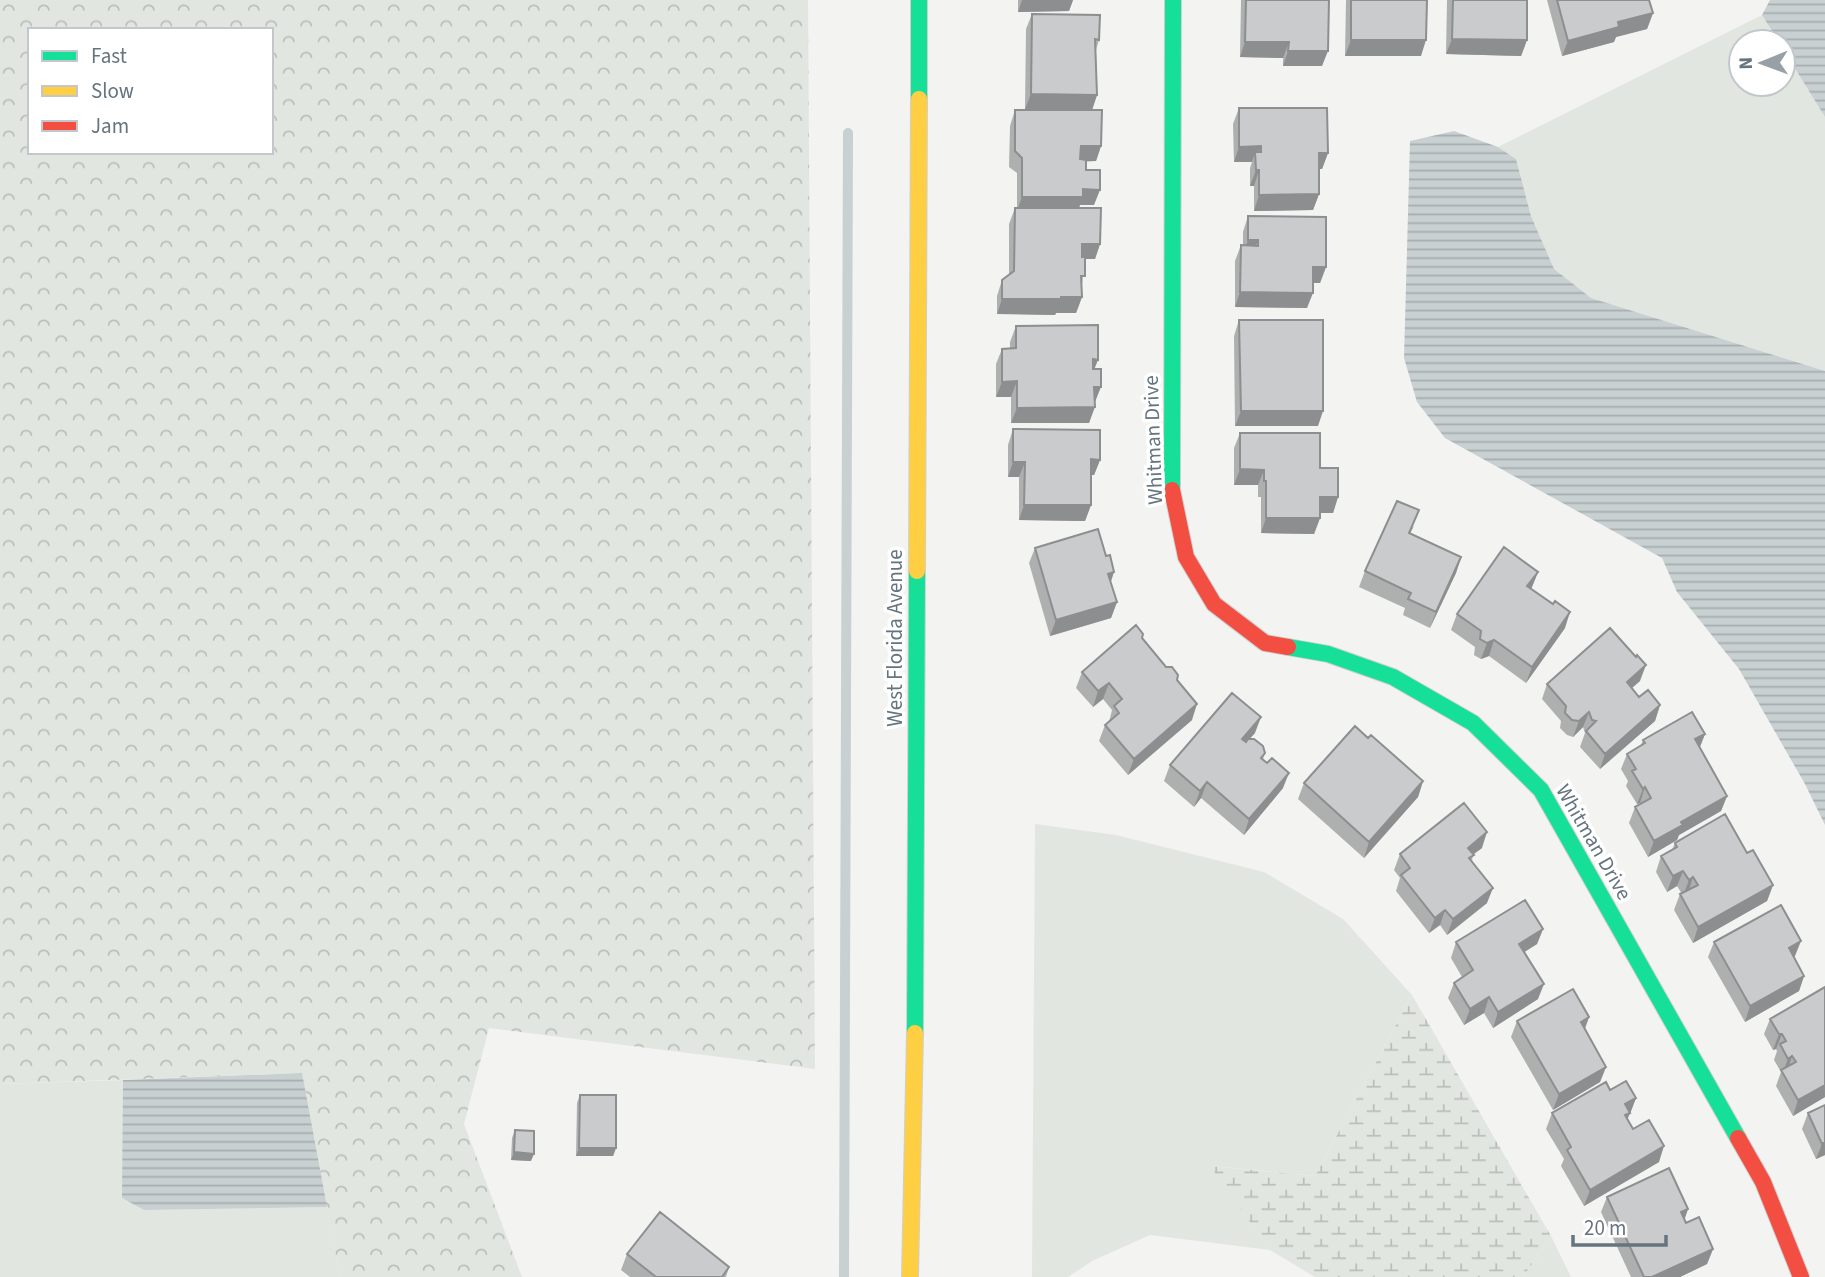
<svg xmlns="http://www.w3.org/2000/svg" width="1825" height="1277" font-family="'Source Sans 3',sans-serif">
<defs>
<pattern id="forest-crowns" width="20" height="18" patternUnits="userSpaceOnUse" patternTransform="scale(1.75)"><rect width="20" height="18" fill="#e2e6e0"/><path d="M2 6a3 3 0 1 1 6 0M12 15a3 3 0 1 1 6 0" fill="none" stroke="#bbbfbb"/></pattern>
<pattern id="wetland-marsh" width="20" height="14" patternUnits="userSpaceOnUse" patternTransform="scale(1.75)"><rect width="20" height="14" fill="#e2e6e0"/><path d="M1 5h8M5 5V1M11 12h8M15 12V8" fill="none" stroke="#bbbfbb"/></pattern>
<pattern id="water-rules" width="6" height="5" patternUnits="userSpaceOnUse" patternTransform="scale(1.75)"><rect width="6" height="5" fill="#c8d0d2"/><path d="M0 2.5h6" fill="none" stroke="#a6adb0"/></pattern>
</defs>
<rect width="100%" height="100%" fill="#f3f3f2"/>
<!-- green -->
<path fill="#e2e6e0" d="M1762,15l17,27h-38v42h42v-35l42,68v254l-234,-73 -37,-28 -23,-54 -15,-57 -18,-12z
M1035,824l81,11 148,37 79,47 69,76 -97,181 -104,-10 59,84 -120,-15 -58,26 -24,16h-36z
M123,1080v118l21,12 183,-3 13,70h-340v-193z
M1551,1236l20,41h-48z"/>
<!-- forest -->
<path fill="url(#forest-crowns)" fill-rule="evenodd" d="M0,0h808l7,1069 -326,-41 -25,96 58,153h-182l-39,-204 -301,11zM30,30h241v122h-241z"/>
<!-- wetland -->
<path fill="url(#wetland-marsh)" d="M1412,995l139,241 -28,41h-208l-45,-27 -60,-84 105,10z"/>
<!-- water -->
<path fill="url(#water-rules)" d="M1770,0h55v117l-42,-68v-7h-4l-17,-27z
M1454,131l44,16 18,12 15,57 23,53 37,29 234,73v454l-20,-41 -66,-115 -62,-77 -15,-34 -217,-120 -28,-36 -13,-44 6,-217z
M302,1073l25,134 -183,3 -22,-12 1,-118z"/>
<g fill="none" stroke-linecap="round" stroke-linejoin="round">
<!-- stream -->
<path stroke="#c8d0d2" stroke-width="10" d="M844,1277l4,-1144"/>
<!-- fast casing -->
<g stroke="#cfcfd0" stroke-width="18">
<path id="fast" d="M919,99v-99
M1172,490l1,-490
M1288,647l40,7 65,23 80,46 68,67 197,348
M915,1033l2,-462"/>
</g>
<!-- slow casing -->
<g stroke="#cfcfd0" stroke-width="18">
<path id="slow" d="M917,571l2,-472
M910,1277l5,-244"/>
</g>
<!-- jam casing -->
<g stroke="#cfcfd0" stroke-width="18">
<path id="jam" d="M1172,490l14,67 28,47 51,39 23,4
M1738,1138l25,44 38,95"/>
</g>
<!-- fast -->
<use href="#fast" stroke="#16e098" stroke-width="16"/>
<!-- slow -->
<use href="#slow" stroke="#ffcf43" stroke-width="16"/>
<!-- jam -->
<use href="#jam" stroke="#f24e42" stroke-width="16"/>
</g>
<!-- wall -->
<path fill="#aeafaf" d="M1018,0h55l-4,11 -51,1z
M1241,0h88l-7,66h-39v-8l-43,-1z
M1346,0h81l-6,56h-76z
M1447,0h80v40l-6,16 -75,-2z
M1547,0h102l4,13 -6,16 -31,8 -2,5 -52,14z
M1032,14l67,26 -3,10 1,45 -5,15 9,36 -5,15h-10v9l8,35h-14l-1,3 21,36 -5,15h-10l-3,26v12l-6,16h-20l-1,2 -58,-1v-18l5,-16 7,-4v-52l6,-16h2v-35l-8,-6 1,-41 5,-16h70l-60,-1 1,-80z
M1239,108l89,45 -6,16h-3v25l-6,16 -59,1v-25h-4v-18l2,-6h-18l-1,-38z
M1248,216l78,51 -6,16h-7l-6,25 -72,-1v-46l6,-16h2v-13z
M1239,320l79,106h-83l-1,-90z
M1016,326l78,43 1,33 -6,21h-78v-26h-15v-33l6,-15 8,-1v-6z
M1013,429l87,31 -6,15h-3v30l-6,16 -66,-1v-43h-11v-32z
M1240,433l80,35 18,29 -5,16h-13v5l-6,16 -53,-1v-36h-3v-12h-24v-37z
M1414,526l-4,8 51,23 -5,16 -26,55 -27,-13 2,-7 -46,-21 6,-16z
M1035,548l76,35 6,19 -6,16 -61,18 -21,-73z
M1538,572l-7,17 34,39 -39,55 -37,-27 -8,3 -7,-4 1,-8 -24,-17 6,-16z
M1142,638l50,82 -64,55 -29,-34 6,-16 4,-3 3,-12 -9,-11 -10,8 -17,-19 6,-16z
M1640,681l-8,7 7,9 21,8 -5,16 -55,48 -20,-22 5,-14 -2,-6 -10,10 -6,-2 -7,-7 1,-7 -19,-22 5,-15z
M1255,733l-6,6 16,14 -2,6 20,29 -39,47 -43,-37 -7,9 -30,-26 6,-16z
M1705,734l-5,13 27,49 -6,15 -42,24 -2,5 -29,17 -19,-34 6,-16 5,-3v-1l-3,1 -11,-18 2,-5 -7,-12 6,-15 14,-9 2,-5z
M1368,738l55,43 -5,16 -54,61 -66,-59 6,-16z
M1675,843l72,10 26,32 -6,16 -74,42 -19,-33 6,-16h2l-5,-8 -10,6 -11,-20 5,-16 11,-6z
M1482,848l-9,6 -1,7 15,42 -40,32 -7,-10 -11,8 -33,-42 4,-13 -6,-8 6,-16z
M1543,929l-6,15 -13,8 14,47 -45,29 -9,-15 -20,12 -16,-27 6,-15 8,-6 -11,-19 5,-16z
M1714,942l81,14 -1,1 10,19 -5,15 -54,31 -37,-65z
M1825,987v110l-32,19 -17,-30 5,-14 -7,-12 3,-9 -1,-2 -3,1 -9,-16 6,-15z
M1589,1017l-4,12 21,38 -6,15 -47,28 -42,-73 6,-16z
M1610,1090l26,8 -9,22 6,9 26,33 -75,44 -23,-40 3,-7 -18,-30 6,-16z
M580,1095l36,53 -3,8h-37l1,-53z
M1825,1105v50l-9,4 -14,-30 6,-16z
M515,1130l16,31 -20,-1 1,-22z
M1607,1197l81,12 -4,10 2,4 27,26 -6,15 -27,13h-49l-30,-65z
M627,1254l102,13 -3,10h-96l-9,-7z"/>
<!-- shaded-wall -->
<path fill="#8d8e8f" d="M1022,0h51l-4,11 -51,1z
M1653,13l-6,16 -31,8 -2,5 -52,14 6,-15 50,-19z
M1452,39l75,1 -6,16 -75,-2z
M1351,40h75l-5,16h-76z
M1245,42h44l-6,16 -43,-1z
M1288,51h40l-6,15h-39z
M1031,94l66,1 -5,15 -67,-1z
M1081,146h20l-5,15 -21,1z
M1261,146l-5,15 -1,-9 -3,10h-18l5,-15z
M1319,153h9l-6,16h-9z
M1256,170h3l-5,16h-4z
M1083,189l17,1 -6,15h-14l-3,8h-61l6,-16z
M1319,194l-6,16 -59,1 5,-16z
M1248,240h10l-6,16h-10z
M1082,244h18l-5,15h-19z
M1313,267h13l-6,16h-12z
M1240,292l73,1 -6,15 -72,-1z
M1061,297h21l-6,16h-20l-1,2 -58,-1 5,-15z
M1093,359l5,1 -6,15z
M1017,381l-6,16h-15l6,-15z
M1094,387h7l-6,15h-7z
M1095,407l-6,16h-78l6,-15z
M1241,411h82l-5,15h-83z
M1091,459l9,1 -6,15h-9z
M1013,462h12l-6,15h-11z
M1240,469l24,1 -6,15h-24z
M1320,497h18l-5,16h-19z
M1024,505h67l-6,16 -66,-1z
M1266,518h54l-6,16 -53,-1z
M1461,557l-5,16 -26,55 6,-16z
M1114,572l-5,16 -1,-14z
M1538,572l-6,15 -10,15 5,-16z
M1117,602l-6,16 -61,18 6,-16z
M1570,612l-5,16 -39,55 6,-16z
M1494,640l-5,16 -8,3 6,-16z
M1646,665l-6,16 -19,16 6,-15z
M1109,683l-6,16 -10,8 5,-16z
M1197,704l-5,16 -64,55 6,-16z
M1660,705l-5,16 -55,48 5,-15z
M1589,712l-6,15 -10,10 6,-16z
M1261,717l-6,16 -19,21 6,-15z
M1705,734l-6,15 -4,-10z
M1289,773l-6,15 -39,47 5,-16z
M1423,781l-5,16 -54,61 5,-16z
M1207,782l-6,16 -7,9 6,-16z
M1645,787l-5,16 -3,1 6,-15z
M1727,796l-6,15 -42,24 -2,5 -29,17 6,-16 27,-19z
M1487,832l-5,16 -20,15 6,-15z
M1683,871l-6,15 -10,6 6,-16z
M1693,877l-5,16 -5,3 6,-16z
M1773,885l-6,16 -74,42 5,-16z
M1493,888l-6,15 -40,32 6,-16z
M1445,910l-5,15 -11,8 6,-15z
M1543,929l-6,15 -24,15 6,-15z
M1801,941l-6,15 -12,7 6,-15z
M1804,976l-5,15 -54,31 5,-16z
M1544,984l-6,15 -45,29 5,-16z
M1489,997l-5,16 -20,12 6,-16z
M1589,1017l-6,16 -2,-11z
M1779,1034h3l-6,15 -3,1z
M1792,1056l-5,16 -5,2 6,-15z
M1606,1067l-6,15 -47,28 6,-16z
M1825,1085v12l-32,19 5,-16z
M1636,1098l-6,16 -1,1 -5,13 1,-24z
M1825,1142v13l-9,4 6,-15z
M1664,1146l-5,16 -75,44 6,-16z
M579,1148h37l-3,8h-37z
M514,1152l20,2 -3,7 -20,-1z
M1688,1209l-5,15 -2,-12z
M1713,1249l-6,15 -27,13h-28z"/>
<!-- building -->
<path fill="#cacbcc" stroke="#8d8e8f" stroke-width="2" d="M1246,0h83l-1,51h-40l1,-9h-44z
M1351,0h76l-1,40h-75z
M1453,0h74v40l-75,-1z
M1557,0h92l4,13 -35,9 1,5 -51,14z
M1032,14l68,1 -1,25 -4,-1 2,56 -66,-1z
M1239,108h88l1,45h-9v41l-60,1v-25h-3l-1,-18h6v-6l-22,1z
M1015,110h87l-1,36h-20l-1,13 6,1v10h14v20l-17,-1v8h-61v-39l-7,-7z
M1015,208h86l-1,36h-18v13h3v19h-4l1,21h-21v2h-59v-19l12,-9z
M1248,216l78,1v50h-13v26l-73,-1 1,-47 17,1v-6h-10z
M1239,320h84v91h-82z
M1098,325v35l-5,-1v10h8v18h-7l1,20 -78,1v-27l-15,1v-33l14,-1v-22z
M1013,429l87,1v30l-9,-1v46h-67l1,-43h-12z
M1240,433h80v35h18v29h-18v21h-54v-37h-2v-11l-24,-1z
M1397,501l22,9 -10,23 52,24 -25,55 -28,-13 3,-6 -46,-22z
M1098,529l8,27 4,-1 4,17 -6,2 9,28 -61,18 -21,-72z
M1504,547l34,25 -11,14 26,18 2,-3 15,11 -38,55 -38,-27 -7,3 -7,-4 1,-8 -24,-17z
M1136,625l7,9 -1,4 24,29h6l6,8 -1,5 20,24 -63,55 -29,-34 14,-12 -5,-7 8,-7 -13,-16 -11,8 -16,-19z
M1610,628l26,29 1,-2 9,10 -19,17 12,15 9,-7 12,15 -55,49 -19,-23 10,-10 -4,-1 -3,-8 -10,9 -7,-1 -7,-7 1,-7 -19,-22z
M1232,693l29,24 -19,22 4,3 2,-3h6l9,7 2,7 -4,5 6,5 5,-5 17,15 -40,46 -42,-37 -7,9 -30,-26z
M1692,712l13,22 -10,5 32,57 -46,26 2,3 -29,16 -19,-34 16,-9 -6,-11 -2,2 -11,-18 4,-2 -9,-15 18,-11 -2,-3z
M1355,726l13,12 3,-3 52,46 -54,61 -65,-59z
M1464,803l23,29 -19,16 6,7 -5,3 24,30 -40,31 -8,-9 -10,8 -34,-43 9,-7 -10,-14z
M1725,814l22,39 6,-3 20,35 -75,42 -18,-33 18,-9 -5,-8 -4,3 -6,-9 -10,5 -12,-20 16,-9 -2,-4z
M1525,900l18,29 -24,15 25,40 -46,28 -9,-15 -19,12 -16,-26 19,-13 -17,-28z
M1781,905l20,36 -12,7 15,28 -54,30 -36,-64z
M1825,987v98l-27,15 -17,-30 15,-8 -4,-6 -4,3 -8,-15 6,-3 -4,-7h-3l-9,-15z
M1573,989l16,28 -8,5 25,45 -47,27 -42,-73z
M1626,1081l10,17 -11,6 5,9 -5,2 8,14 16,-9 15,26 -74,44 -23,-40 4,-3 -19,-34 54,-31 4,8z
M580,1095h36v53h-37z
M1825,1105v37l-3,2 -14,-31z
M515,1130l19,1v23l-20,-2z
M1669,1168l19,41 -7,3 5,11 13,-6 14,32 -61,28h-8l-37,-80z
M660,1212l69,55 -7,10h-66l-29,-23z"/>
<g text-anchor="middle" stroke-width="7" stroke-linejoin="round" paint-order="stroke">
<!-- street labels -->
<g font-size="21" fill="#65747f" stroke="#fff">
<text transform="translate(1153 440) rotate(-92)" y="7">Whitman Drive</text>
<text transform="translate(895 638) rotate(-90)" y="7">West Florida Avenue</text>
<text transform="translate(1594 842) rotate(60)" y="7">Whitman Drive</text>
</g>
</g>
<!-- legend -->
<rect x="28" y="28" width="245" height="126" fill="#ffffff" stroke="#c1c7cc" stroke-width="2"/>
<rect x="42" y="51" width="35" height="10" fill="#16e098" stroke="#c1c7cc" stroke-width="2"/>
<text x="91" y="63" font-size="21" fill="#65747f">Fast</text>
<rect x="42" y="86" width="35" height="10" fill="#ffcf43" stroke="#c1c7cc" stroke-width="2"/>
<text x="91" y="98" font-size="21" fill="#65747f">Slow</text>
<rect x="42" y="121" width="35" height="10" fill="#f24e42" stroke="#c1c7cc" stroke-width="2"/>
<text x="91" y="133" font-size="21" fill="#65747f">Jam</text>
<!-- north arrow -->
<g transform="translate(1762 63) rotate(269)"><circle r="33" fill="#ffffff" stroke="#c1c7cc" stroke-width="2"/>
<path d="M0-5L12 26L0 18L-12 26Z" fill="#97a0a7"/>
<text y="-10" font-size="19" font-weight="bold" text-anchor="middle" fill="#65747f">N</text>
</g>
<!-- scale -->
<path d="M1573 1235v10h93v-10" fill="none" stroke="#65747f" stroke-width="3.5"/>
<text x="1584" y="1235" font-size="21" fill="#65747f" stroke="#ffffff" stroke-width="5" paint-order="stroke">20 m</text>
</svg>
